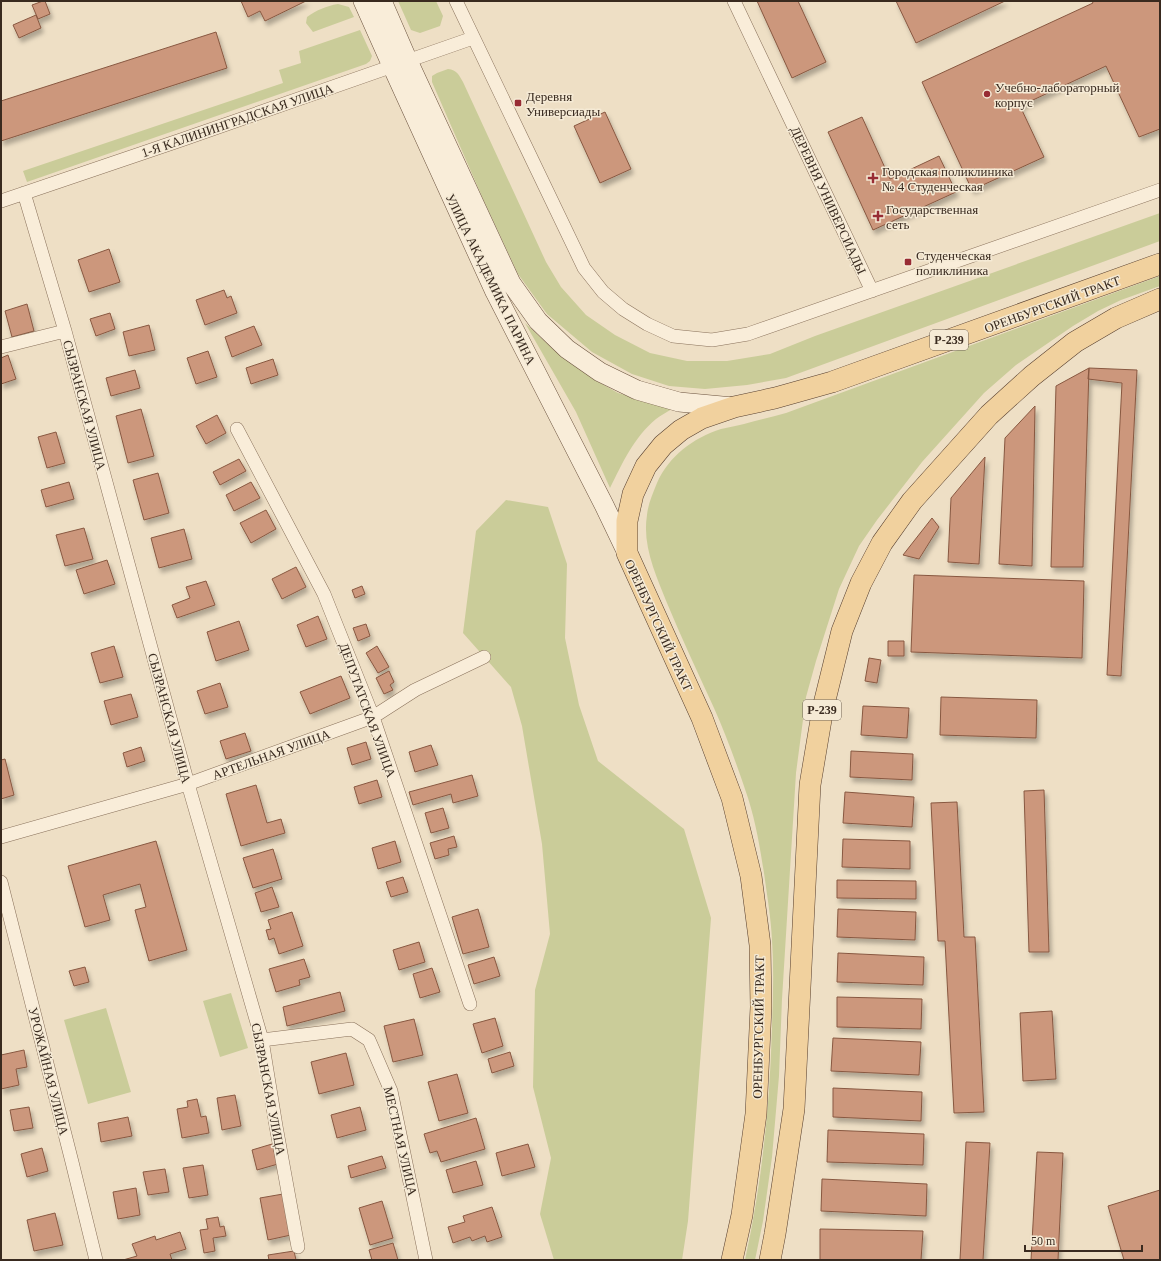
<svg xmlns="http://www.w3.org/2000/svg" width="1161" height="1261" font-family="Georgia,serif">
<defs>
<filter id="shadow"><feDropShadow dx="2.5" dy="4.5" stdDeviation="2" flood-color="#0004"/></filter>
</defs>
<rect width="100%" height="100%" fill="#eedfc5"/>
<!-- green -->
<path fill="#cacc99" d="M398,1h38l7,15 -3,10 -20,7 -9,-3z
M338,4l11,3 5,10 -41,15 -7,-9 1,-6c10,-7 19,-11 31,-13z
M360,30l12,26 -2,5 -4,3 -339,118 -4,-11 260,-88 -4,-13 22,-7 -2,-12z
M448,69c9,1 11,6 15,13l83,180 15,25 25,28 29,20 35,18 37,8h40l43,-7 45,-18 345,-123v28l-374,137 -39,7 -42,4 -36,-3 -37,-12 -40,-22 -45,-38 -29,-40 -35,-75 -51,-117v-6l5,-3z
M1160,276v10l-39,14 -23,11 -25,15 -57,39 -32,28 -62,69 -45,58 -18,26 -20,43 -23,72 -10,36 -10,76 -14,226 -3,77 -7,81 -9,64 -8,39h-10c17,-77 25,-155 27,-234 1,-28 2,-57 0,-86 -1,-22 -5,-45 -8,-67 -4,-25 -8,-50 -16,-75 -10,-30 -21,-61 -34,-90 -16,-35 -32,-69 -47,-105 -11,-28 -25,-57 -20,-88 1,-11 6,-22 10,-32 12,-27 36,-45 64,-54 8,-2 16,-3 23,-5 14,-4 28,-7 42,-11z
M525,323l29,27 41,30 23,13 54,16c-5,3 -11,6 -16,10 -22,18 -34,45 -46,69l-34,-76z
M506,500l42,7 19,57 -2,74 14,67 19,56 86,68 27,89 -23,303 -6,39h-128l-14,-46 11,-56 -18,-71 2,-97 15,-56 -8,-90 -20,-118 -11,-39 -48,-54 13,-102z
M231,993l17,55 -28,9 -17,-56z
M106,1008l25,84 -43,12 -24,-84z"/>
<!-- building -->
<path fill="#cc977c" stroke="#885841" filter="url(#shadow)" d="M43,1h2l5,13 -12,5 -6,-14z
M241,1h65l-41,20 -5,-10 -12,6z
M757,1h41l28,61 -34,16z
M896,1h109l-89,42z
M1092,1h68v128l-21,8 -33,-71 -86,40 24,51 -72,33 -50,-108 171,-79z
M36,15l5,13 -22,10 -6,-13z
M216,32l11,36 -226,73v-40z
M605,112l26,57 -31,14 -26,-57z
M862,117l28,62 49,-23 17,36 -83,38 -45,-98z
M109,249l11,33 -31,10 -11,-32z
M224,290l3,8 4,-2 6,17 -32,12 -9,-25z
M27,304l7,27 -22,6 -7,-26z
M110,313l5,16 -19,7 -6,-17z
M149,325l6,25 -26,6 -6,-24z
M254,326l8,19 -30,12 -7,-20z
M208,351l9,26 -21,7 -9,-26z
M8,355l8,24 -15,5v-26z
M273,359l5,16 -27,9 -5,-16z
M1089,368l-6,199h-32l5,-181z
M1089,368l48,2 -16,306 -14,-1 15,-292 -34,-4z
M135,370l5,18 -29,8 -5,-18z
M1035,406l-3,160 -33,-2 6,-126z
M141,409l13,47 -26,7 -12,-47z
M217,415l9,18 -20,11 -10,-18z
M56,432l9,31 -18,5 -9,-31z
M985,457l-6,107 -31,-2 3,-64z
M239,459l7,12 -26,14 -7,-13z
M158,473l11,40 -25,7 -11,-40z
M69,482l5,17 -28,8 -5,-17z
M251,482l9,16 -26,13 -8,-16z
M266,510l10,19 -25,14 -11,-20z
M932,518l7,9 -20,32 -16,-4z
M84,528l9,31 -28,7 -9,-31z
M184,529l8,30 -33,9 -8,-30z
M107,560l8,24 -31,10 -8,-24z
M296,567l10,20 -24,12 -10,-20z
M914,575l170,6 -2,77 -171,-6z
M206,581l9,24 -38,13 -5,-13 18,-7 -4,-11z
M362,586l3,8 -10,4 -3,-8z
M318,616l9,23 -21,8 -9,-22z
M239,621l10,29 -33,11 -9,-29z
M366,624l4,12 -12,5 -5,-13z
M888,641h16v15h-16z
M114,646l9,31 -23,6 -9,-30z
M377,646l12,21 -11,6 -12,-20z
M869,658l12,2 -4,23 -12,-2z
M389,671l5,11 -4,3 3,5 -9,4 -8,-16z
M341,676l9,22 -40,16 -10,-22z
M220,683l8,24 -23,7 -8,-23z
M131,694l7,23 -27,8 -7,-24z
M941,697l96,3 -1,38 -96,-3z
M863,706l46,2 -2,30 -46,-3z
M245,733l6,18 -25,8 -6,-18z
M366,742l5,17 -19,6 -5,-17z
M431,745l7,20 -23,7 -6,-20z
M141,747l4,14 -18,6 -4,-14z
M851,751l62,3 -1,26 -62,-3z
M5,759l9,36 -13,4v-39z
M472,775l6,21 -25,7 -2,-9 -38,11 -4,-13z
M377,780l5,17 -23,7 -5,-17z
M256,785l11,38 14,-4 4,14 -44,13 -15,-52z
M1044,790l5,162h-20l-5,-161z
M845,792l69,5 -2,30 -69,-4z
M957,802l7,135h11l9,175 -30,1 -9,-172h-7l-7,-138z
M443,808l6,20 -18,5 -6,-20z
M454,836l3,11 -9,2 1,6 -14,4 -5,-16z
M843,839l67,2v28l-68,-2z
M156,841l31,109 -38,11 -14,-51 11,-3 -6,-23 -37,11 7,25 -25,7 -17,-61z
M395,841l6,21 -23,7 -6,-21z
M273,849l9,30 -29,9 -10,-30z
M403,877l5,15 -17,5 -5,-15z
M837,880l79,1v18l-79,-1z
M272,887l7,20 -18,5 -6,-19z
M478,909l11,38 -26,7 -11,-37z
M838,909l78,3 -1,28 -78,-3z
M292,912l11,34 -24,8 -5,-16 -5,2 -3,-10 5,-1 -3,-9z
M419,942l6,20 -26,8 -6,-20z
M838,953l86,4 -1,28 -86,-3z
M494,957l6,19 -26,8 -6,-19z
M304,959l6,18 -11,3 1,5 -24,7 -7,-23z
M85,967l4,15 -15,4 -5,-15z
M432,968l8,24 -20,6 -7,-24z
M340,992l5,19 -58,15 -4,-19z
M837,997l85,2 -1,30 -84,-2z
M1052,1011l4,68 -33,2 -3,-68z
M495,1018l8,28 -21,7 -9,-29z
M414,1019l9,36 -30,7 -9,-36z
M833,1038l88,4 -2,33 -88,-4z
M24,1050l3,17 -11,2 3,16 -18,4v-34z
M510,1052l4,14 -22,7 -4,-14z
M346,1053l8,32 -35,9 -8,-32z
M457,1074l11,39 -29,8 -11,-39z
M833,1088l89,4 -1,29 -88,-4z
M235,1095l6,31 -19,4 -5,-32z
M197,1099l4,18 5,-1 3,17 -27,5 -5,-29 11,-2 -1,-6z
M29,1107l4,21 -19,3 -4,-21z
M360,1107l6,23 -29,8 -6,-23z
M128,1117l4,19 -31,6 -3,-19z
M476,1118l9,31 -44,13 -4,-11 -7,2 -6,-19z
M828,1130l96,4 -1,31 -96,-3z
M966,1142l24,1 -7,117h-23z
M272,1144l6,20 -21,6 -5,-20z
M528,1144l7,23 -33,9 -6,-23z
M42,1148l6,23 -21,6 -6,-23z
M1037,1152l26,1 -5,107h-27z
M382,1156l4,12 -35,10 -3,-12z
M476,1161l7,24 -30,8 -7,-23z
M203,1165l5,30 -19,3 -6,-30z
M165,1169l4,23 -21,3 -5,-23z
M822,1179l105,5 -1,32 -105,-5z
M136,1188l4,27 -22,4 -5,-27z
M1160,1190v70h-36l-16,-54z
M283,1194l8,41 -23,5 -8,-42z
M382,1201l11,37 -23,7 -11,-37z
M492,1207l10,30 -15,5 -2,-6 -13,5 -2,-4 -17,6 -5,-16 17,-5 -2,-6z
M55,1213l8,32 -29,6 -7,-31z
M218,1217l2,10 4,-1 2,10 -13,2 2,13 -11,2 -4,-23 8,-1 -2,-10z
M820,1229l103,2 -2,29h-101z
M180,1232l6,17 -16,5 2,6h-49l14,-4 -5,-12 23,-8 1,4z
M393,1243l5,17h-26l-3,-10z
M294,1251l2,9h-27l-1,-5z"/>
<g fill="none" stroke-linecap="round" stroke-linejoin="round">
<!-- minor casing -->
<g stroke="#89715b" stroke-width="14">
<path id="minor" d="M456,1l128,267 19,24 20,17 24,15 26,12 39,4 36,-6 412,-144
M734,1l138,290
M24,193l41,138 123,453 74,256 14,86 22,121
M1,201l180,-61 292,-102
M1,347l64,-16
M237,429l87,165 49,123 97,287
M1,837l187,-53 185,-67 42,-27 69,-33
M1,882l71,280 24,98
M262,1040l90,-11 17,11 22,51 35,169"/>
</g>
<!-- secondary casing -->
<g stroke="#6b523e" stroke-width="20">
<path id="secondary" d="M363,1l29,65 103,226 109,213 23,48
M382,1l26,60 103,222 27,38 29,28 33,23 37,18 42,12 54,5"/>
</g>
<!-- primary casing -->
<g stroke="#573f2f" stroke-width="22">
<path id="primary" d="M732,1260l10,-45 14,-101 5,-107 -1,-62 -9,-69 -19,-78 -30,-80 -75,-165v-32l6,-27 13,-28 17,-21 18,-15 21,-12 32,-11 41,-9 57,-16 328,-118
M770,1260l5,-26 19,-125 16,-324 13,-77 19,-77 19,-48 21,-40 30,-42 77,-86 43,-39 43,-34 41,-24 44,-19"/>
</g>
<!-- minor -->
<use href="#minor" stroke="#f9edd9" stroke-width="13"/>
<!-- secondary -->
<use href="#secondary" stroke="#f9edd9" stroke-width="19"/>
<!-- primary -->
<use href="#primary" stroke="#f1d19e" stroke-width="21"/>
</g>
<!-- markers -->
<g fill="#982c34" stroke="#f5ead5" stroke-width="1.5">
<circle cx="987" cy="94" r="4"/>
<rect x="514" y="99" width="8" height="8" rx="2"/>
<path d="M871 172h4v4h4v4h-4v4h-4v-4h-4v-4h4z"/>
<path d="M876 210h4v4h4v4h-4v4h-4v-4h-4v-4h4z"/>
<rect x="904" y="258" width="8" height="8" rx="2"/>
</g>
<g text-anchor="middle" stroke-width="3" stroke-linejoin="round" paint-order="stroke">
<!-- shield labels -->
<g fill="#f5ead5" stroke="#716456" stroke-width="1">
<rect x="930" y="330" width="38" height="20" rx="3"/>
<rect x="803" y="700" width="38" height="20" rx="3"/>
</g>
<g font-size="12" font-weight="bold" fill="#392a1f">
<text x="949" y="344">Р-239</text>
<text x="822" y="714">Р-239</text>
</g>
<!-- poi labels -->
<g font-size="13" fill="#392a1f" stroke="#f5ead5" text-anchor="start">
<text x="995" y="92">Учебно-лабораторный<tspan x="995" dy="15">корпус</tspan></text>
<text x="526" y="101">Деревня<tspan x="526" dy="15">Универсиады</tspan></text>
<text x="882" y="176">Городская поликлиника<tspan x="882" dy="15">№ 4 Студенческая</tspan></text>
<text x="886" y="214">Государственная<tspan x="886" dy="15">сеть</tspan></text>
<text x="916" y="260">Студенческая<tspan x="916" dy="15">поликлиника</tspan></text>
</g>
<!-- street labels -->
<g font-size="13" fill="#392a1f" stroke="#f5ead5">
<text transform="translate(237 120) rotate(-19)" y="5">1-Я КАЛИНИНГРАДСКАЯ УЛИЦА</text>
<text transform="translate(829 200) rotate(65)" y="5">ДЕРЕВНЯ УНИВЕРСИАДЫ</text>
<text transform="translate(491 279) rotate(64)" y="5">УЛИЦА АКАДЕМИКА ПАРИНА</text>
<text transform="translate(1052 304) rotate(-20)" y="5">ОРЕНБУРГСКИЙ ТРАКТ</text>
<text transform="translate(85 405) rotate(75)" y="5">СЫЗРАНСКАЯ УЛИЦА</text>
<text transform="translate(659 625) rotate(65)" y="5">ОРЕНБУРГСКИЙ ТРАКТ</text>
<text transform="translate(368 710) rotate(70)" y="5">ДЕПУТАТСКАЯ УЛИЦА</text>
<text transform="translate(170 718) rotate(75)" y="5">СЫЗРАНСКАЯ УЛИЦА</text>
<text transform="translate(271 754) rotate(-20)" y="5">АРТЕЛЬНАЯ УЛИЦА</text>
<text transform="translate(758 1027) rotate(-89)" y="5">ОРЕНБУРГСКИЙ ТРАКТ</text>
<text transform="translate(49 1071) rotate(76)" y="5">УРОЖАЙНАЯ УЛИЦА</text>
<text transform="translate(269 1089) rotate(79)" y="5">СЫЗРАНСКАЯ УЛИЦА</text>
<text transform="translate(401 1141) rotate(77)" y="5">МЕСТНАЯ УЛИЦА</text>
</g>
</g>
<!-- border -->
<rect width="1161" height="1261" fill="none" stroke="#392a1f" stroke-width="4"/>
<!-- scale -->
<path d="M1025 1245v6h117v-6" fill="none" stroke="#392a1f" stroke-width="2"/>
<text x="1031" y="1245" font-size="12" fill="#392a1f" stroke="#f5ead5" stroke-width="3" paint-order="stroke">50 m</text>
</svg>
